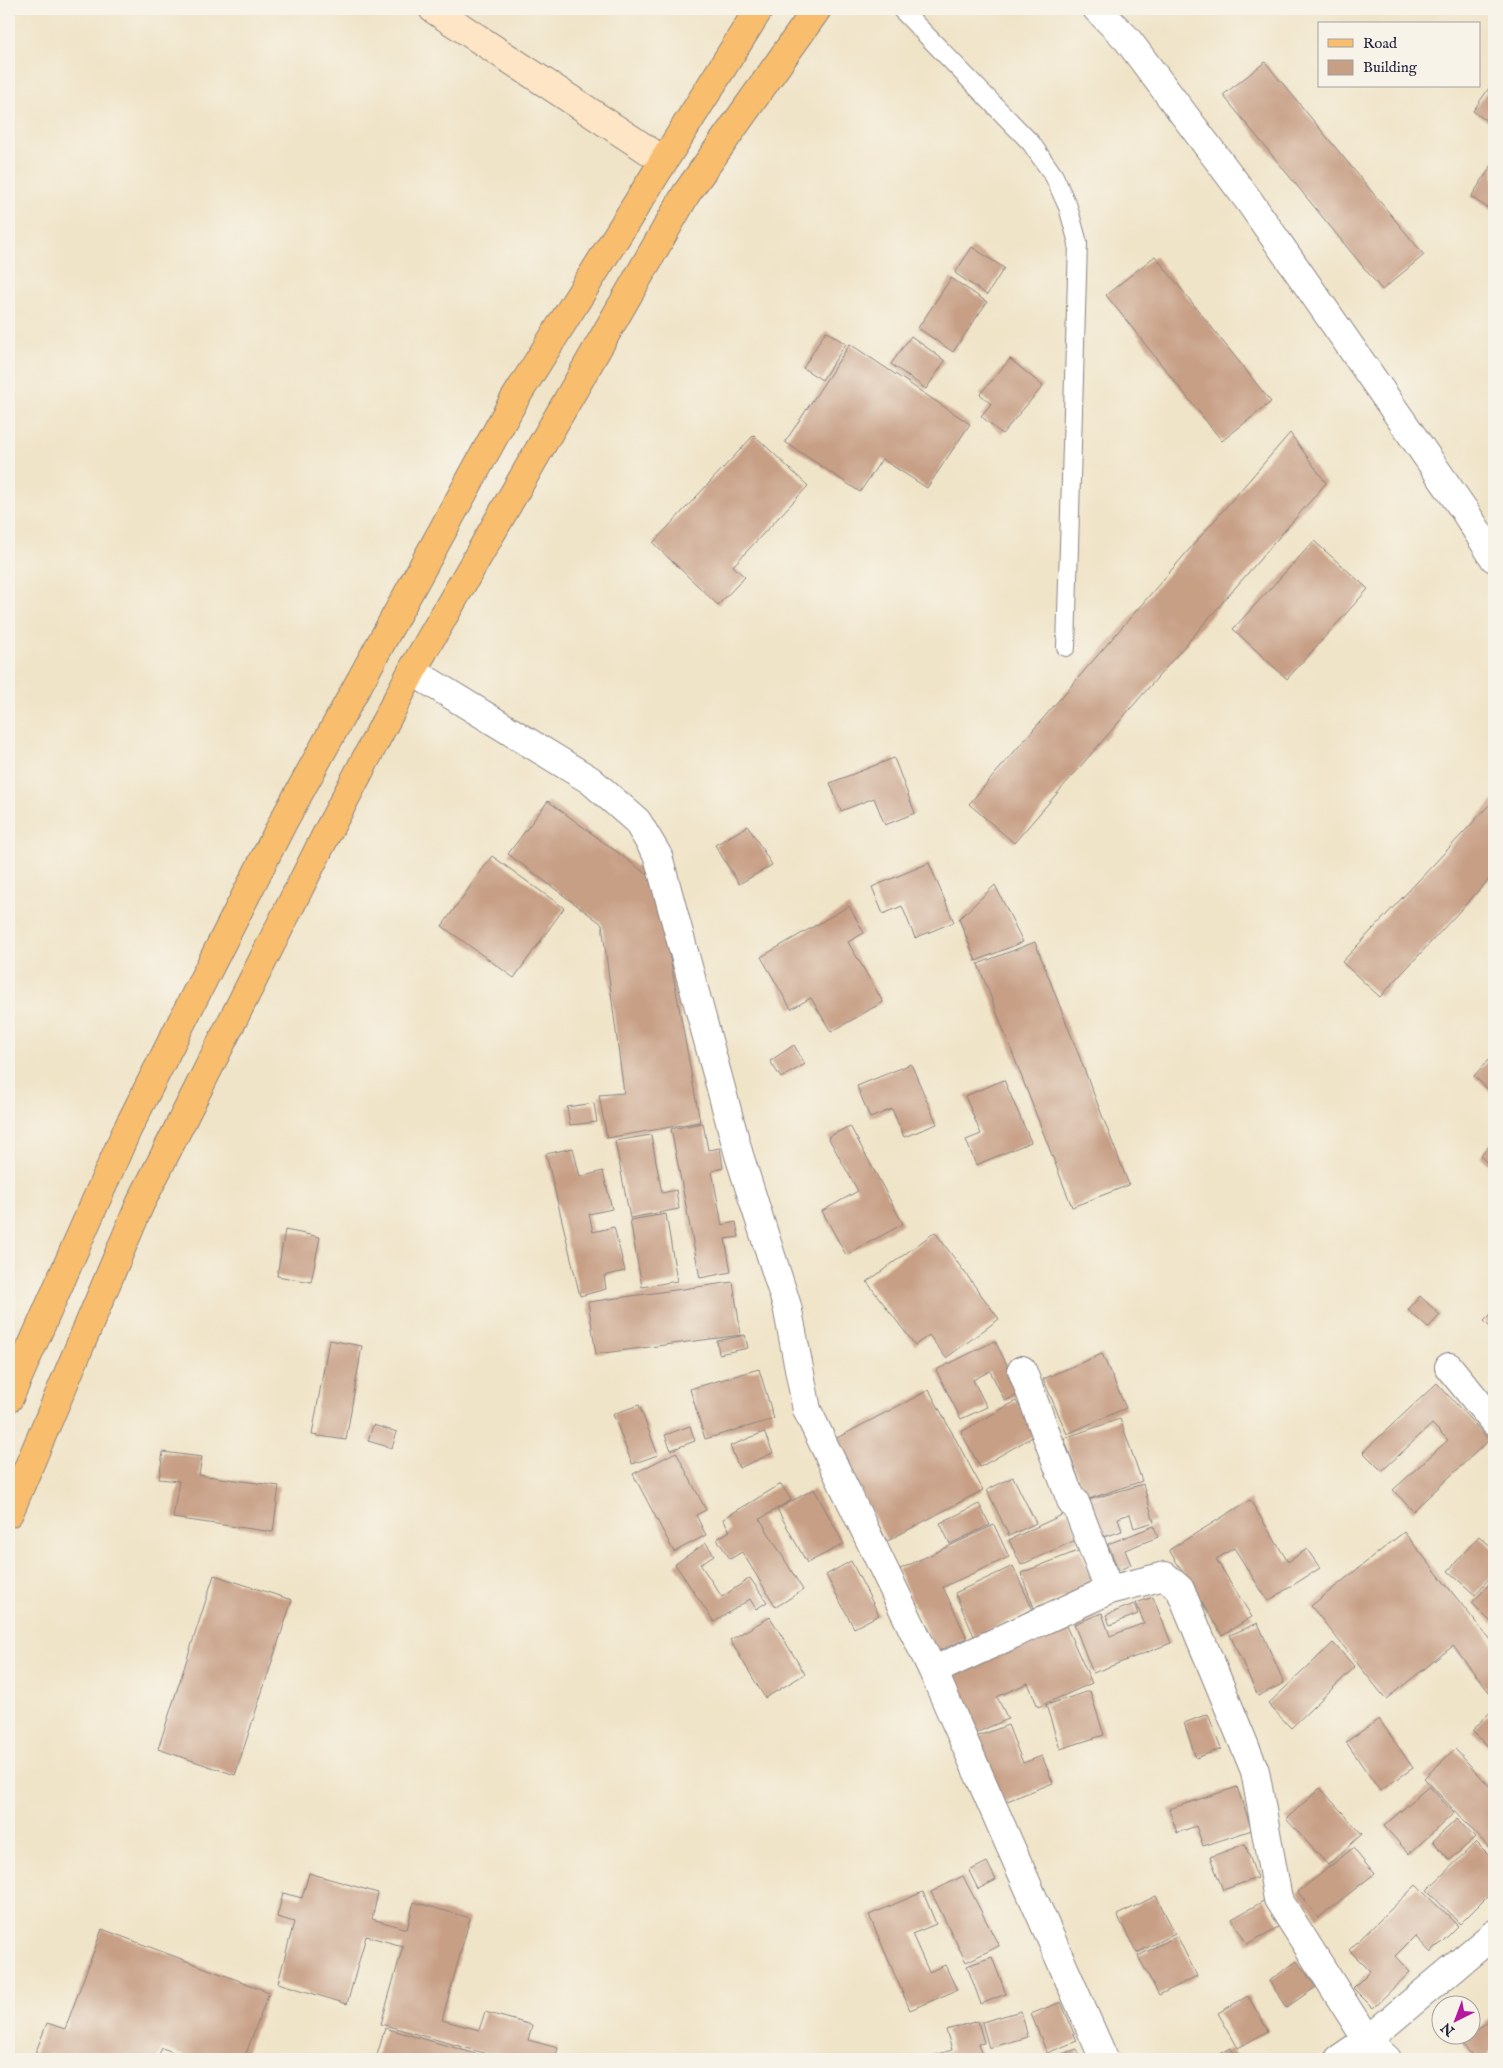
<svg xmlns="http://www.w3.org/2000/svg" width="1503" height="2068" font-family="'IM FELL English',serif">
<rect width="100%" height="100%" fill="#f7f3e8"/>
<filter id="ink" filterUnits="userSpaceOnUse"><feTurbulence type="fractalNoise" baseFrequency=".02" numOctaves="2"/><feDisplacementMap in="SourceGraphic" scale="10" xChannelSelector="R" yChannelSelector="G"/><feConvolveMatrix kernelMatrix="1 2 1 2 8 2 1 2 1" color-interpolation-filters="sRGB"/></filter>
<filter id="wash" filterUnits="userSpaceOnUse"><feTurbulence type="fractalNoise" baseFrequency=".0096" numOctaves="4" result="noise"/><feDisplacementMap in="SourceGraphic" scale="20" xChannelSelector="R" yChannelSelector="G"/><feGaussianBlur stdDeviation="1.12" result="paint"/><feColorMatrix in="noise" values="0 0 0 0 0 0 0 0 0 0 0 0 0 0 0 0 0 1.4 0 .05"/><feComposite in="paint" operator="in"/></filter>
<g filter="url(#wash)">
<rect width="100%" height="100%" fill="#f0e4c8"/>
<g id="blocks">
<!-- building -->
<path fill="#c79f85" d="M1265,62l159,193 -42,35 -159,-195z
M1494,81v45l-21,-15z
M1494,162v50l-23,-15z
M972,247l32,21 -17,27 -32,-22z
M1155,256l116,146 -49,39 -116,-146z
M951,278l36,24 -34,50 -35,-24z
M826,331l20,13 -24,36 -19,-12z
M911,336l34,25 -19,28 -35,-25z
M850,344l120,80 -43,64 -45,-29 -22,33 -75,-50z
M1010,359l33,27 -41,48 -21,-18 10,-12 -11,-10z
M1290,433l36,50 -312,360 -45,-39z
M754,435l54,51 -75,80 12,11 -27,28 -65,-62z
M1314,541l54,48 -81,90 -54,-50z
M894,758l21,55 -30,12 -11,-27 -33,13 -11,-28z
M1494,800v74l-114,123 -38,-35z
M548,801l108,80 44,241 -93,16 -8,-43 25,-2 -22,-169 -94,-70z
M748,826l24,39 -33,19 -24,-39z
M492,856l72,52 -50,70 -72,-52z
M929,863l25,59 -39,16 -13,-32 -19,8 -11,-27z
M995,885l28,57 -47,19 -17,-42z
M849,906l15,27 -16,9 35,60 -52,30 -20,-34 -20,11 -30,-52z
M1035,942l94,243 -57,22 -94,-243z
M794,1045l11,19 -24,14 -11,-17z
M1488,1060l6,6v29l-20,-19z
M911,1064l26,60 -33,13 -12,-28 -22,9 -13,-32z
M1004,1080l27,62 -55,23 -10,-25 15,-6 -16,-38z
M594,1103l3,19 -27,3 -3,-18z
M703,1123l5,27 12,-2 3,20 -11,3 10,54 14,-3 3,15 -14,2 6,33 -31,6 -29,-149z
M850,1126l53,98 -57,31 -24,-44 36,-20 -30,-54z
M651,1135l11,58 14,-3 3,19 -49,9 -15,-77z
M1494,1141v28l-14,-13z
M573,1148l7,29 23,-6 9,38 -23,5 4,18 21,-5 11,44 -21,5 2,13 -26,7 -34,-142z
M666,1214l11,67 -35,6 -12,-67z
M285,1230l35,7 -9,45 -34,-6z
M935,1232l64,87 -53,39 -17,-23 -14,10 -48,-63z
M733,1282l8,53 -145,19 -8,-52z
M1420,1296l20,19 -12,13 -20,-18z
M1494,1311v20l-10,-10z
M745,1335l3,13 -29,6 -2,-13z
M329,1340l33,6 -16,94 -34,-5z
M995,1341l26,52 -16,8 -15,-30 -17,9 14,27 -26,12 -25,-49z
M1102,1354l24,54 -59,26 -24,-55z
M759,1369l15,50 -69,20 -15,-50z
M1437,1383l52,57 -76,71 -20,-21 55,-50 -16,-16 -50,47 -19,-19z
M929,1390l54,100 -96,51 -54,-101z
M1016,1401l20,34 -56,32 -19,-35z
M639,1405l19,50 -26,9 -19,-50z
M1120,1419l22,62 -56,19 -22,-62z
M373,1425l24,7 -5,16 -24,-7z
M690,1426l5,15 -24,9 -6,-15z
M764,1432l9,21 -34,15 -9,-22z
M163,1452l39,5 -3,18 80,11 -6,46 -100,-14 6,-37 -20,-2z
M676,1452l30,58 -10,5 10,20 -32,17 -41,-78z
M1013,1477l23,46 -27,13 -22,-46z
M781,1484l10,16 -31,19 43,71 -27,17 -34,-55 -12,7 -13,-20 13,-8 -7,-12z
M1143,1484l11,38 -20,6 -4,-14 -12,4 4,13 -21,7 -12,-38z
M814,1489l30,55 -37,19 -30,-54z
M1250,1500l38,62 19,-13 13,19 -52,33 -34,-53 -18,11 36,58 -30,18 -53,-85z
M979,1504l11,21 -40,19 -10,-21z
M1068,1512l12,26 -59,27 -12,-25z
M994,1525l15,32 -66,30 24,51 -31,14 -38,-82z
M1154,1526l4,11 -33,13 6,15 -13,5 -10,-26z
M1404,1532l90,113 -1,52 -40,-51 -67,53 -75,-93z
M1479,1536l15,13v24l-19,22 -27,-24z
M706,1543l8,12 -14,9 22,33 28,-19 17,24 -11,7 -6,-10 -36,23 -39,-58z
M1080,1550l14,36 -60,22 -13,-35z
M851,1561l28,54 -25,13 -28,-53z
M1013,1566l20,44 -59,26 -19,-43z
M214,1575l78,25 -57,175 -77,-26z
M1494,1579v46l-22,-22z
M1153,1597l18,46 -78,30 -19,-49 28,-11 8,23 34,-13 -8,-20z
M1134,1604l4,10 -28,11 -4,-10z
M770,1617l35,57 -40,24 -35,-58z
M1258,1623l26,60 -26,13 -28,-61z
M1066,1626l26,57 -54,24 -10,-24 -31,14 11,22 -35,15 -25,-57z
M1333,1643l22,24 -64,61 -23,-24z
M1090,1691l14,44 -44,14 -14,-44z
M1494,1708v45l-22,-22z
M1208,1714l13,35 -25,9 -12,-35z
M1379,1719l34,49 -33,23 -34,-49z
M1008,1725l15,38 19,-7 11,27 -51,20 -26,-66z
M1455,1749l39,42v62l-70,-75z
M1429,1786l25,27 -45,41 -25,-28z
M1237,1787l15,43 -49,16 -7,-20 -19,7 -8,-24z
M1320,1788l42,46 -34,31 -42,-46z
M1457,1819l18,19 -25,22 -17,-19z
M1476,1842l18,18v30l-34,34 -33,-34z
M1245,1844l12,34 -34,12 -13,-33z
M1353,1848l21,26 -56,44 -20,-26z
M987,1862l9,18 -18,9 -9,-18z
M309,1873l69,20 -6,26 35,10 7,-27 56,16 -28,102 37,10 6,-18 47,13 -4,15 30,8 -3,11h-50l-124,-35 22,-78 -37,-10 -19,68 -69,-21 16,-61 -17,-5 6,-24 19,5z
M963,1876l36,70 -33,16 -35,-70z
M1416,1885l42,41 -27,27 -16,-17 -20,20 15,16 -37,36 -20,-20 17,-17 -21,-21z
M923,1892l13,32 -24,10 17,38 16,-7 12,25 -47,20 -41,-95z
M1156,1896l19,37 -38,20 -20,-38z
M1265,1900l15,26 -33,18 -15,-25z
M102,1929l167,63 -25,67h-52l-30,-11 -5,11h-124l14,-36 18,6z
M1177,1936l20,40 -38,19 -21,-39z
M992,1957l14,37 -25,10 -14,-38z
M1297,1961l19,26 -29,20 -18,-26z
M1248,1996l20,35 -30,17 -20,-35z
M1061,2002l16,39 -30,12 -16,-39z
M1021,2011l7,26 -39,11 -7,-26z
M1491,2018l3,3v27l-11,11h-7l-14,-15z
M978,2021l6,22 -6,1 5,15h-61l30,-9 -6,-20z
M385,2028l109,31h-118z
M1231,2048l6,11h-26z
M1077,2049l4,10h-32z"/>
</g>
</g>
<g filter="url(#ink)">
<use href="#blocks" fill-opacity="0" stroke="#898382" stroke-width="1"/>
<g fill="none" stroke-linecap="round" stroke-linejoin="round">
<!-- lane casing -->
<g stroke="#898382" stroke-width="20">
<path id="lane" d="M901,9l130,134 23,33 14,31 10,36 -12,404"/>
</g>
<!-- street casing -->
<g stroke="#898382" stroke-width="30">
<path id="street" d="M1097,9l30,30 122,162 215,309 30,48
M412,671l178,109 47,41 21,35 81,299 48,151 20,104 126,261 171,388
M1449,1367l45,55
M1022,1370l50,133 3,-1 34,88
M933,1671l176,-81 56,-14 15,13 75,182 23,128 89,141 20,19
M1339,2059l28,-19 127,-106"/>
</g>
<!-- secondary casing -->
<g stroke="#898382" stroke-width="30">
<path id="secondary" d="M433,9l230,151"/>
</g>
<!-- primary casing -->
<g stroke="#898382" stroke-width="30">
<path id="primary" d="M9,1398l118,-268 156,-308 231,-422 245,-391
M9,1513l131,-309 188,-373 84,-160 274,-477 131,-185"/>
</g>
<!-- lane -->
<use href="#lane" stroke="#fff" stroke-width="18"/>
<!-- street -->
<use href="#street" stroke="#fff" stroke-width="28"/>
<!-- secondary -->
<use href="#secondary" stroke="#fde5c5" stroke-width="28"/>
<!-- primary -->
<use href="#primary" stroke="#f9be6d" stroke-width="28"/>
</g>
</g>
<!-- margin -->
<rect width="1503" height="2068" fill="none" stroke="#f7f3e8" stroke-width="30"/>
<!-- legend -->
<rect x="1318" y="22" width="162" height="65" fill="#f7f3e8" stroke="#a29fa3"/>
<rect x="1328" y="39" width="25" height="8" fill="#f9be6d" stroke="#a29fa3"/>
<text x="1363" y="48" font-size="15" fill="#22223b">Road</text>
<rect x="1328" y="60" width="25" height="15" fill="#c79f85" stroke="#a29fa3"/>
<text x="1363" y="72" font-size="15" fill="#22223b">Building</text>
<!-- north arrow -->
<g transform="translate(1456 2020) rotate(222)"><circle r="24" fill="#f7f3e8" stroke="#a29fa3"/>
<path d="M0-4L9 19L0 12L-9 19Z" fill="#b5179e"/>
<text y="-8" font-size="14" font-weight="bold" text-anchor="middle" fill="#22223b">N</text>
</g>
</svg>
